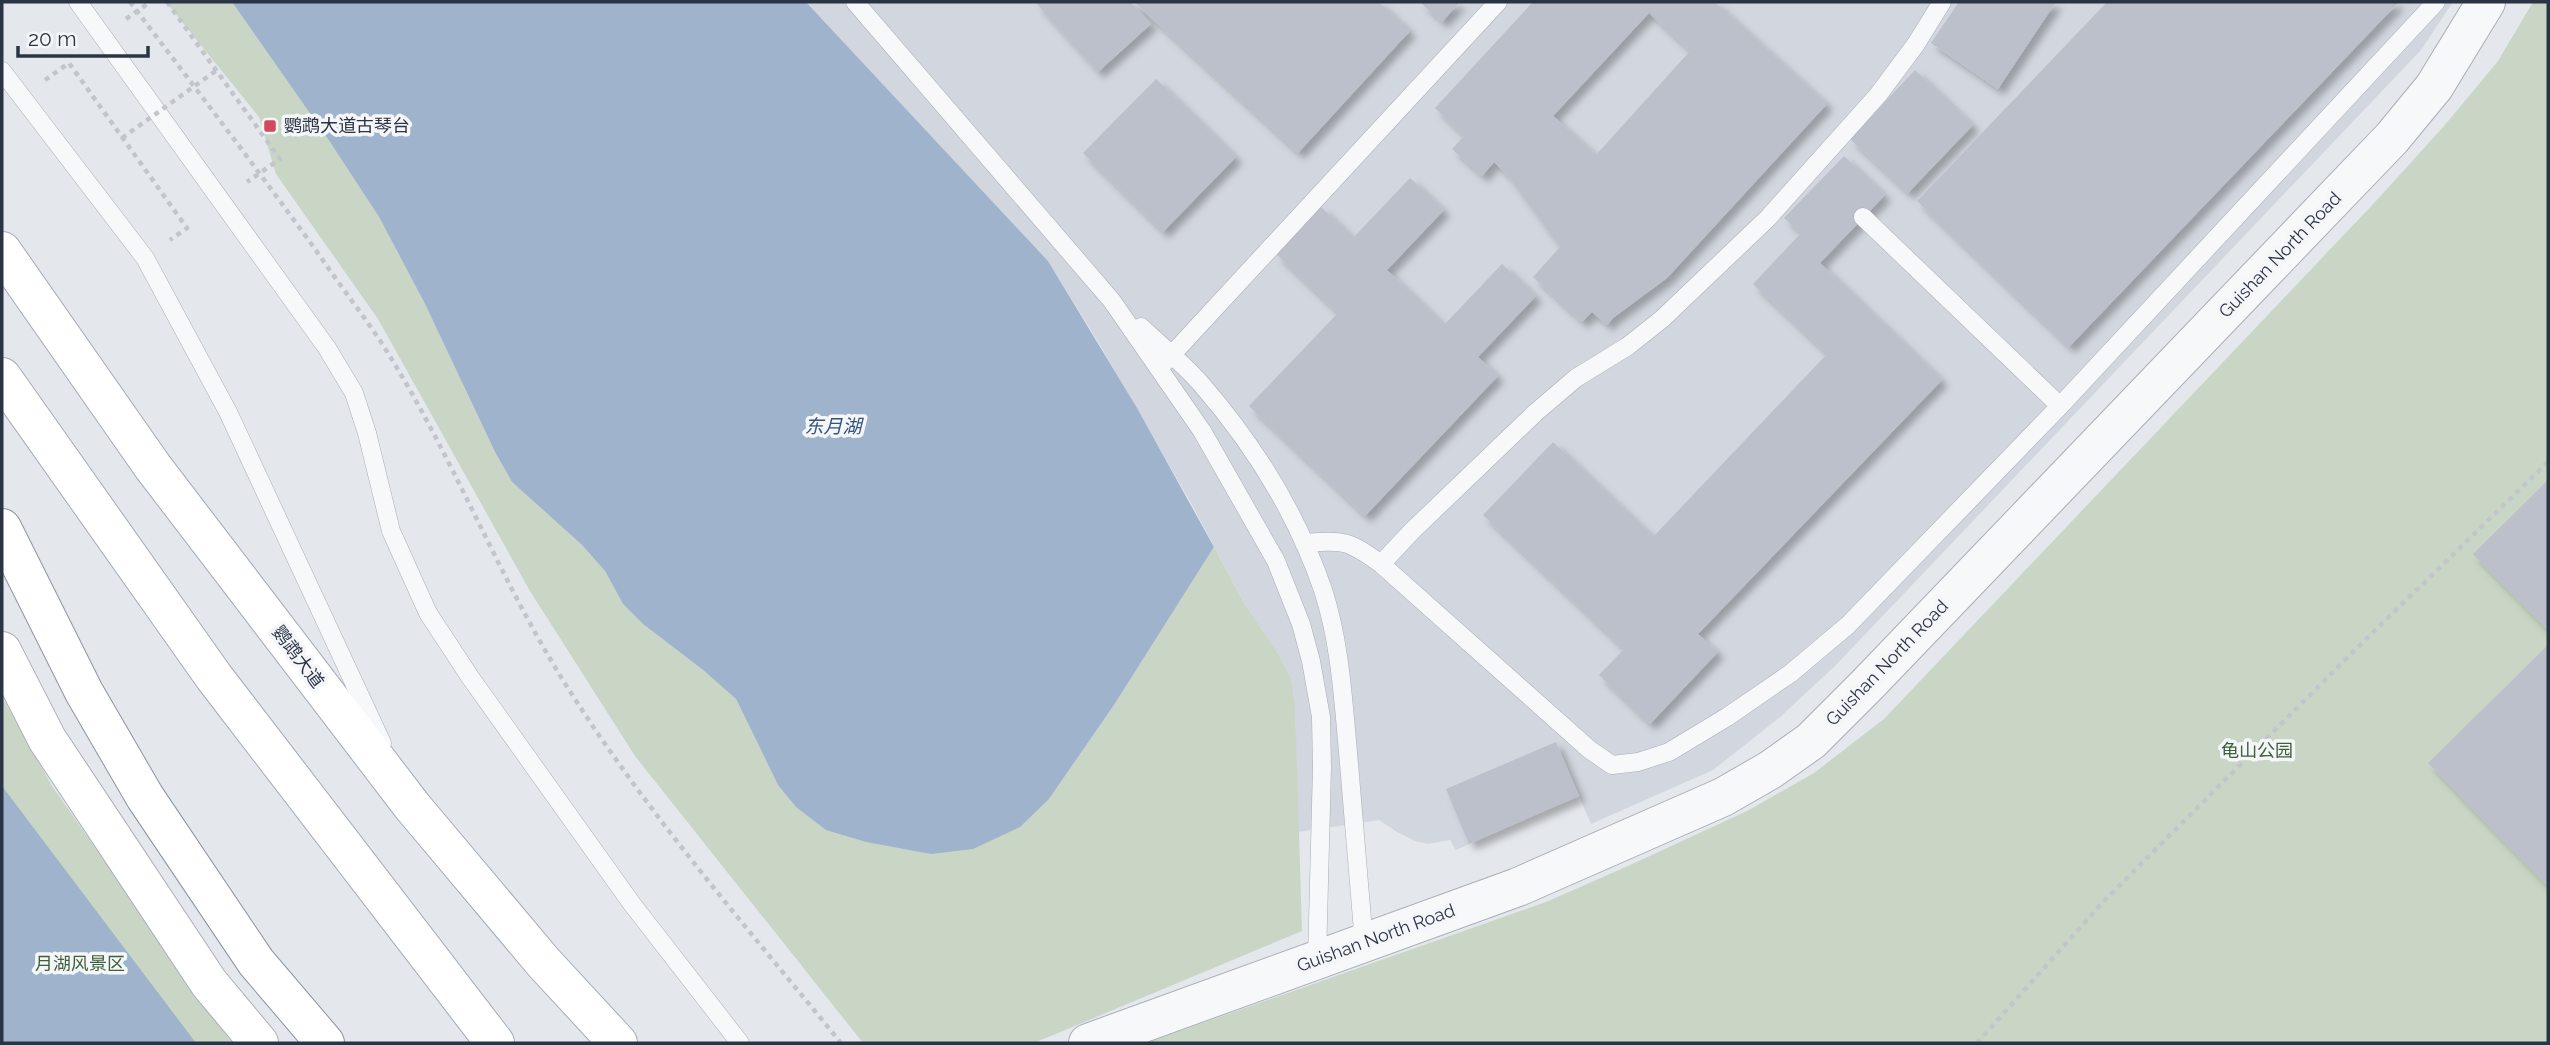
<svg xmlns="http://www.w3.org/2000/svg" width="2550" height="1045" font-family="Raleway,'Noto Sans SC',sans-serif">
<defs>
<filter id="shadow"><feDropShadow dx="6" dy="6" stdDeviation="3.5" flood-color="#0004"/></filter>
</defs>
<rect width="100%" height="100%" fill="#e4e7ec"/>
<!-- built -->
<path fill="#d2d6de" d="M806,2h1647l-32,48 -586,616 -56,52 -66,52 -122,54 -12,-28 -123,54 -6,-10 -22,4 -13,-3 -18,-9 -18,-12 -81,12 -3,-129 -4,-25 -12,-23 -35,-52 -54,-102 -93,-161 -49,-79z"/>
<!-- green -->
<path fill="#c9d6c5" d="M166,2h66l98,140 49,75 46,87 70,148 17,30 70,63 23,26 18,33 20,20 60,46 33,29 42,86 271,14 65,-94 100,-158 30,56 35,52 12,23 4,25 7,228 -268,112h-171l-228,-287 -105,-165 -152,-272 -102,-145 -17,-57z
M2533,2h15v1041h-1402l400,-141 82,-36 119,-55 67,-38 70,-54 493,-519 67,-74 54,-65z
M2,697l50,89 180,257h-230z"/>
<!-- water -->
<path fill="#9fb4cc" d="M232,2h574l242,259 89,147 77,139 -100,158 -65,94 -29,28 -47,22 -42,5 -65,-12 -40,-12 -30,-23 -18,-22 -42,-86 -33,-29 -60,-46 -20,-20 -18,-33 -23,-26 -70,-63 -17,-30 -70,-148 -46,-87 -49,-75z
M2,786l194,257h-194z"/>
<!-- building -->
<path fill="#bbc0ca" fill-rule="evenodd" filter="url(#shadow)" d="M1035,2h95l21,22 -53,48z
M1134,2h245l31,29 -112,122z
M1420,2h40l-18,20z
M1533,2h182l112,102 -160,174 -54,40 -6,7 -15,-13 -10,10 -49,-45 27,-30 -52,-71 -14,-14 -12,14 -30,-27 12,-13 -29,-28zM1649,13l41,38 -94,104 -43,-39z
M1959,2h97l-58,87 -67,-46z
M2107,2h292l-330,345 -152,-146z
M1915,70l58,55 -65,68 -58,-54z
M1156,79l80,78 -73,75 -80,-79z
M1844,156l41,39 -65,68 122,117 -244,254 20,18 -68,72 -51,-49 25,-26 -141,-134 70,-73 100,95 174,-183 -74,-70 48,-51 -17,-15z
M1410,178l34,32 -57,60 57,55 58,-61 34,32 -58,61 20,19 -133,140 -116,-110 89,-93 -62,-59 45,-47 32,31z
M2548,480v151l-75,-77z
M2548,645v242l-120,-124z
M1556,742l23,54 -110,48 -23,-55z"/>
<g fill="none" stroke-linecap="round" stroke-linejoin="round">
<!-- service casing -->
<g stroke="#a9aeb7" stroke-width="19">
<path id="service" d="M78,2l249,346 27,45 13,40 24,98 37,82 42,64 162,227 108,139
M855,2l257,299 90,130 74,130 25,63 10,37 10,56 1,50 -5,193
M2,71l143,187 83,154 154,331
M1863,217l197,189
M1141,327c20,19 43,37 61,58 52,60 95,129 121,205 17,52 20,108 25,162 5,64 11,127 16,191
M1165,362l333,-360
M1304,543c40,-3 44,-3 77,21l209,186 22,15 26,-3 31,-10 58,-35 64,-44 57,-48 212,-219 376,-404
M1381,564l31,-33 123,-118 41,-35 52,-32 34,-27 106,-101 110,-123 38,-51 26,-42"/>
</g>
<!-- tertiary casing -->
<g stroke="#a9aeb7" stroke-width="40">
<path id="tertiary" d="M1088,1043l430,-156 205,-90 47,-27 41,-29 56,-56 525,-547 42,-51 52,-85"/>
</g>
<!-- secondary casing -->
<g stroke="#a9aeb7" stroke-width="40">
<path id="secondary" d="M2,651l45,88 162,244 50,60"/>
</g>
<!-- primary casing -->
<g stroke="#a3abb8" stroke-width="40">
<path id="primary" d="M2,251l151,216 259,339 132,157 74,80
M2,377l212,300 281,366"/>
</g>
<!-- trunk casing -->
<g stroke="#8b94a3" stroke-width="40">
<path id="trunk" d="M2,528l82,164 61,105 111,165 69,81"/>
</g>
<!-- path -->
<path stroke="#c2c5cb" stroke-width="4.5" stroke-dasharray="5 5" stroke-linecap="butt" d="M130,2c64,84 128,168 190,254 19,28 40,55 59,83 74,114 120,243 194,357 79,123 176,234 268,347
M167,2l113,157 -33,23
M126,19l24,-17
M45,80l24,-17 118,165 -17,12
M1977,1043l126,-141 255,-255 190,-185"/>
<!-- service -->
<use href="#service" stroke="#f7f8fa" stroke-width="18"/>
<!-- tertiary -->
<use href="#tertiary" stroke="#f7f8fa" stroke-width="38"/>
<!-- secondary -->
<use href="#secondary" stroke="#fff" stroke-width="38"/>
<!-- primary -->
<use href="#primary" stroke="#fff" stroke-width="38"/>
<!-- trunk -->
<use href="#trunk" stroke="#fff" stroke-width="38"/>
<!-- path-bridge -->
<path stroke="#c2c5cb" stroke-width="4.5" stroke-dasharray="5 5" stroke-linecap="butt" d="M122,138l95,-68"/>
</g>
<!-- markers -->
<rect fill="#d1495b" stroke="#f4f6f9" stroke-width="2.5" x="263" y="119" width="14" height="14" rx="3.5"/>
<g text-anchor="middle" stroke-width="7" stroke-linejoin="round" paint-order="stroke">
<!-- poi labels -->
<g font-size="18" fill="#2b3445" stroke="#f4f6f9" text-anchor="start">
<text x="284" y="132">鹦鹉大道古琴台</text>
</g>
<!-- street labels -->
<g font-size="18" fill="#2b3445" stroke="#f4f6f9">
<text transform="translate(2280 255) rotate(-46)" y="6">Guishan North Road</text>
<text transform="translate(298 657) rotate(53)" y="6">鹦鹉大道</text>
<text transform="translate(1887 663) rotate(-46)" y="6">Guishan North Road</text>
<text transform="translate(1376 938) rotate(-20)" y="6">Guishan North Road</text>
</g>
<!-- park labels -->
<g font-size="18" fill="#3f6138" stroke="#f4f6f9">
<text x="2257" y="757">龟山公园</text>
<text x="80" y="970">月湖风景区</text>
</g>
<!-- water labels -->
<g font-size="19" font-style="italic" fill="#34527a" stroke="#f4f6f9">
<text x="833" y="433">东月湖</text>
</g>
</g>
<!-- border -->
<rect width="2550" height="1045" fill="none" stroke="#2b3445" stroke-width="7"/>
<!-- scale -->
<path d="M18 46v10h130v-10" fill="none" stroke="#2b3445" stroke-width="3.5"/>
<text x="28" y="46" font-size="21" fill="#2b3445" stroke="#f4f6f9" stroke-width="5" paint-order="stroke">20 m</text>
</svg>
